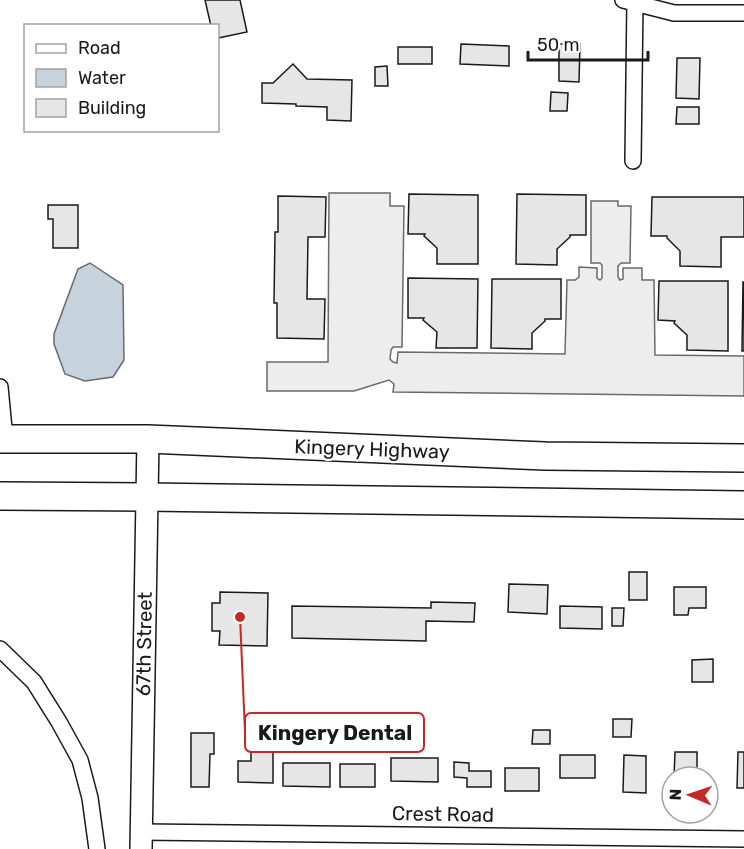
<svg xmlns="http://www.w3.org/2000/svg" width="744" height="849" font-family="Rubik,sans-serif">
<rect width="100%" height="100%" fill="#fff"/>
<!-- parking -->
<path fill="#ededed" stroke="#6a6a6a" stroke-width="1.5" d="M329,193h61v13h14l-2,141h-9l-2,3 -1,9 3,3 4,1 1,-11 167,2 2,-74h8l4,-3v-10l18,1v10l3,2 2,-2v-13l-2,-2h-9v-62h27v5h13l-1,57h-9l-3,3v11l2,3 3,-1v-11h19v12h12l1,75 89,1v40l-351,-4 1,-8 -5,-4 -35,11h-87v-29h61z"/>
<!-- water -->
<path fill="#c6d2dc" stroke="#6a6a6a" stroke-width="1.5" d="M90,263l33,22 1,75 -11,17 -28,4 -20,-7 -11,-30v-10l24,-65z"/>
<!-- building -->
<path fill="#e6e6e6" stroke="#1a1a1a" stroke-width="1.5" d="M205,0h35l7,32 -29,6v-12h-7z
M461,44l48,2v20l-49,-2z
M559,44h21l-1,38 -20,-1z
M398,47h34v17h-34z
M677,58h23l-1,41 -23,-1z
M293,64l14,15 45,1 -1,41 -24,-1v-13l-31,-1v-2l-34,-1v-20h11z
M387,66l1,20h-13v-19z
M551,92l17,1 -1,18h-17z
M677,107h22v17h-23z
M409,194l69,1v69h-41v-16l-13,-12 1,-2h-17z
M517,194l69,1v40h-16v2l-13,12v16l-41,-1z
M278,196l48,1 -1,40h-17l-1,62h18l-1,40 -47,-1v-35h-3l1,-71h3z
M652,197h92v40h-23v30l-41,-1v-15l-13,-13v-2h-16z
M48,205h30v43h-25v-29h-5z
M408,278l70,1 -1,69h-41l1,-16 -14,-12 1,-2h-16z
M492,279h69v40h-16v2l-13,12v16l-41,-1z
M659,281h69v70l-41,-1v-15l-13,-12 1,-2 -17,-1z
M743,282h1v69h-2z
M629,572h18v28h-18z
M509,584l39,1 -1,29 -39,-2z
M674,587h32v21h-17l-1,7h-14z
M220,592l48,1 -1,53 -48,-1 1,-14h-8v-28h8z
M431,602l44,1 -1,19 -48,-1v20l-134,-3v-32l139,2z
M560,606l42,1v22l-42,-1z
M612,608h12l-1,18h-11z
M713,659v23h-21v-22z
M613,719h19l-1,18h-18z
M533,730h17v14h-18z
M191,733h23v21h-4l-1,33h-18z
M251,743l22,1v39l-35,-1v-21h13z
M675,752h22v25h-23z
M738,752h6v36h-7z
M560,755h35v23h-35z
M624,755l22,1v37l-23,-1z
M391,758h47v24l-47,-1z
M454,762l15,1v8h22v16h-24v-9l-13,-1z
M283,763h47v24l-47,-1z
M340,764h35v23h-35z
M505,768h34v23h-34z"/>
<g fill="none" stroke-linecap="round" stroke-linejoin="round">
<!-- street casing -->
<g stroke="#1a1a1a" stroke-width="18">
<path id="street" d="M623,0l51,13h70
M633,161l2,-161
M0,387l5,52
M0,649l34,33 25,40 21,38 10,38 7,51
M141,832l603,7"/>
</g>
<!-- secondary casing -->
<g stroke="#1a1a1a" stroke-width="24">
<path id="secondary" d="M141,849l7,-410"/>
</g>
<!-- highway casing -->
<g stroke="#1a1a1a" stroke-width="30">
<path id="highway" d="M0,439h148l397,17 199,2
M0,496l147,1 597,8"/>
</g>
<!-- street -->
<use href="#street" stroke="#fff" stroke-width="15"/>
<!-- secondary -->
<use href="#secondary" stroke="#fff" stroke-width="21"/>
<!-- highway -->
<use href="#highway" stroke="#fff" stroke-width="27"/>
</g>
<g text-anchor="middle" stroke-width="4.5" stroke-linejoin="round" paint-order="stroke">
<!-- street labels -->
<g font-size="20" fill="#1a1a1a" stroke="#fff">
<text transform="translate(372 449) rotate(2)" y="7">Kingery Highway</text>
<text transform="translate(144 644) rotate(-89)" y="7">67th Street</text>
<text transform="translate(443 814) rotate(1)" y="7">Crest Road</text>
</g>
</g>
<!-- callouts -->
<path fill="none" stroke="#c62828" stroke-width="2" d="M240 617L245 732"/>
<circle fill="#c62828" stroke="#fff" stroke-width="2" cx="240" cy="617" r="6"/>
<rect fill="#fff" stroke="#c62828" stroke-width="2" x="245" y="713" width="179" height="39" rx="6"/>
<g font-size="21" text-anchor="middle" font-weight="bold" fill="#1a1a1a">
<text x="335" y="740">Kingery Dental</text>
</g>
<!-- legend -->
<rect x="24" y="24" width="195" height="108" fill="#ffffff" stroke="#a3a3a3" stroke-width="1.5"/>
<rect x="36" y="44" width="30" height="9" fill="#ffffff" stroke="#a3a3a3" stroke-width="1.5"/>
<text x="78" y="54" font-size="18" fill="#1a1a1a">Road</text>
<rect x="36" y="69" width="30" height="18" fill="#c6d2dc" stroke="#a3a3a3" stroke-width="1.5"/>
<text x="78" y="84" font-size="18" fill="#1a1a1a">Water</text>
<rect x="36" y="99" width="30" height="18" fill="#e6e6e6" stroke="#a3a3a3" stroke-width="1.5"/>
<text x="78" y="114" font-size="18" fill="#1a1a1a">Building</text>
<!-- north arrow -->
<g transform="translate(690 795) rotate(272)"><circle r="28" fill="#ffffff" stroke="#a3a3a3" stroke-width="1.5"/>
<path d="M0-4.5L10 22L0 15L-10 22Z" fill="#c62828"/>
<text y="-9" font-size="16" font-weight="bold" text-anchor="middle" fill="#1a1a1a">N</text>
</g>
<!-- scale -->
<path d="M528 51v9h120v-9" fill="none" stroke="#1a1a1a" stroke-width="3"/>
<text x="537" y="51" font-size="18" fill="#1a1a1a" stroke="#ffffff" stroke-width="4.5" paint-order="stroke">50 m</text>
</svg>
